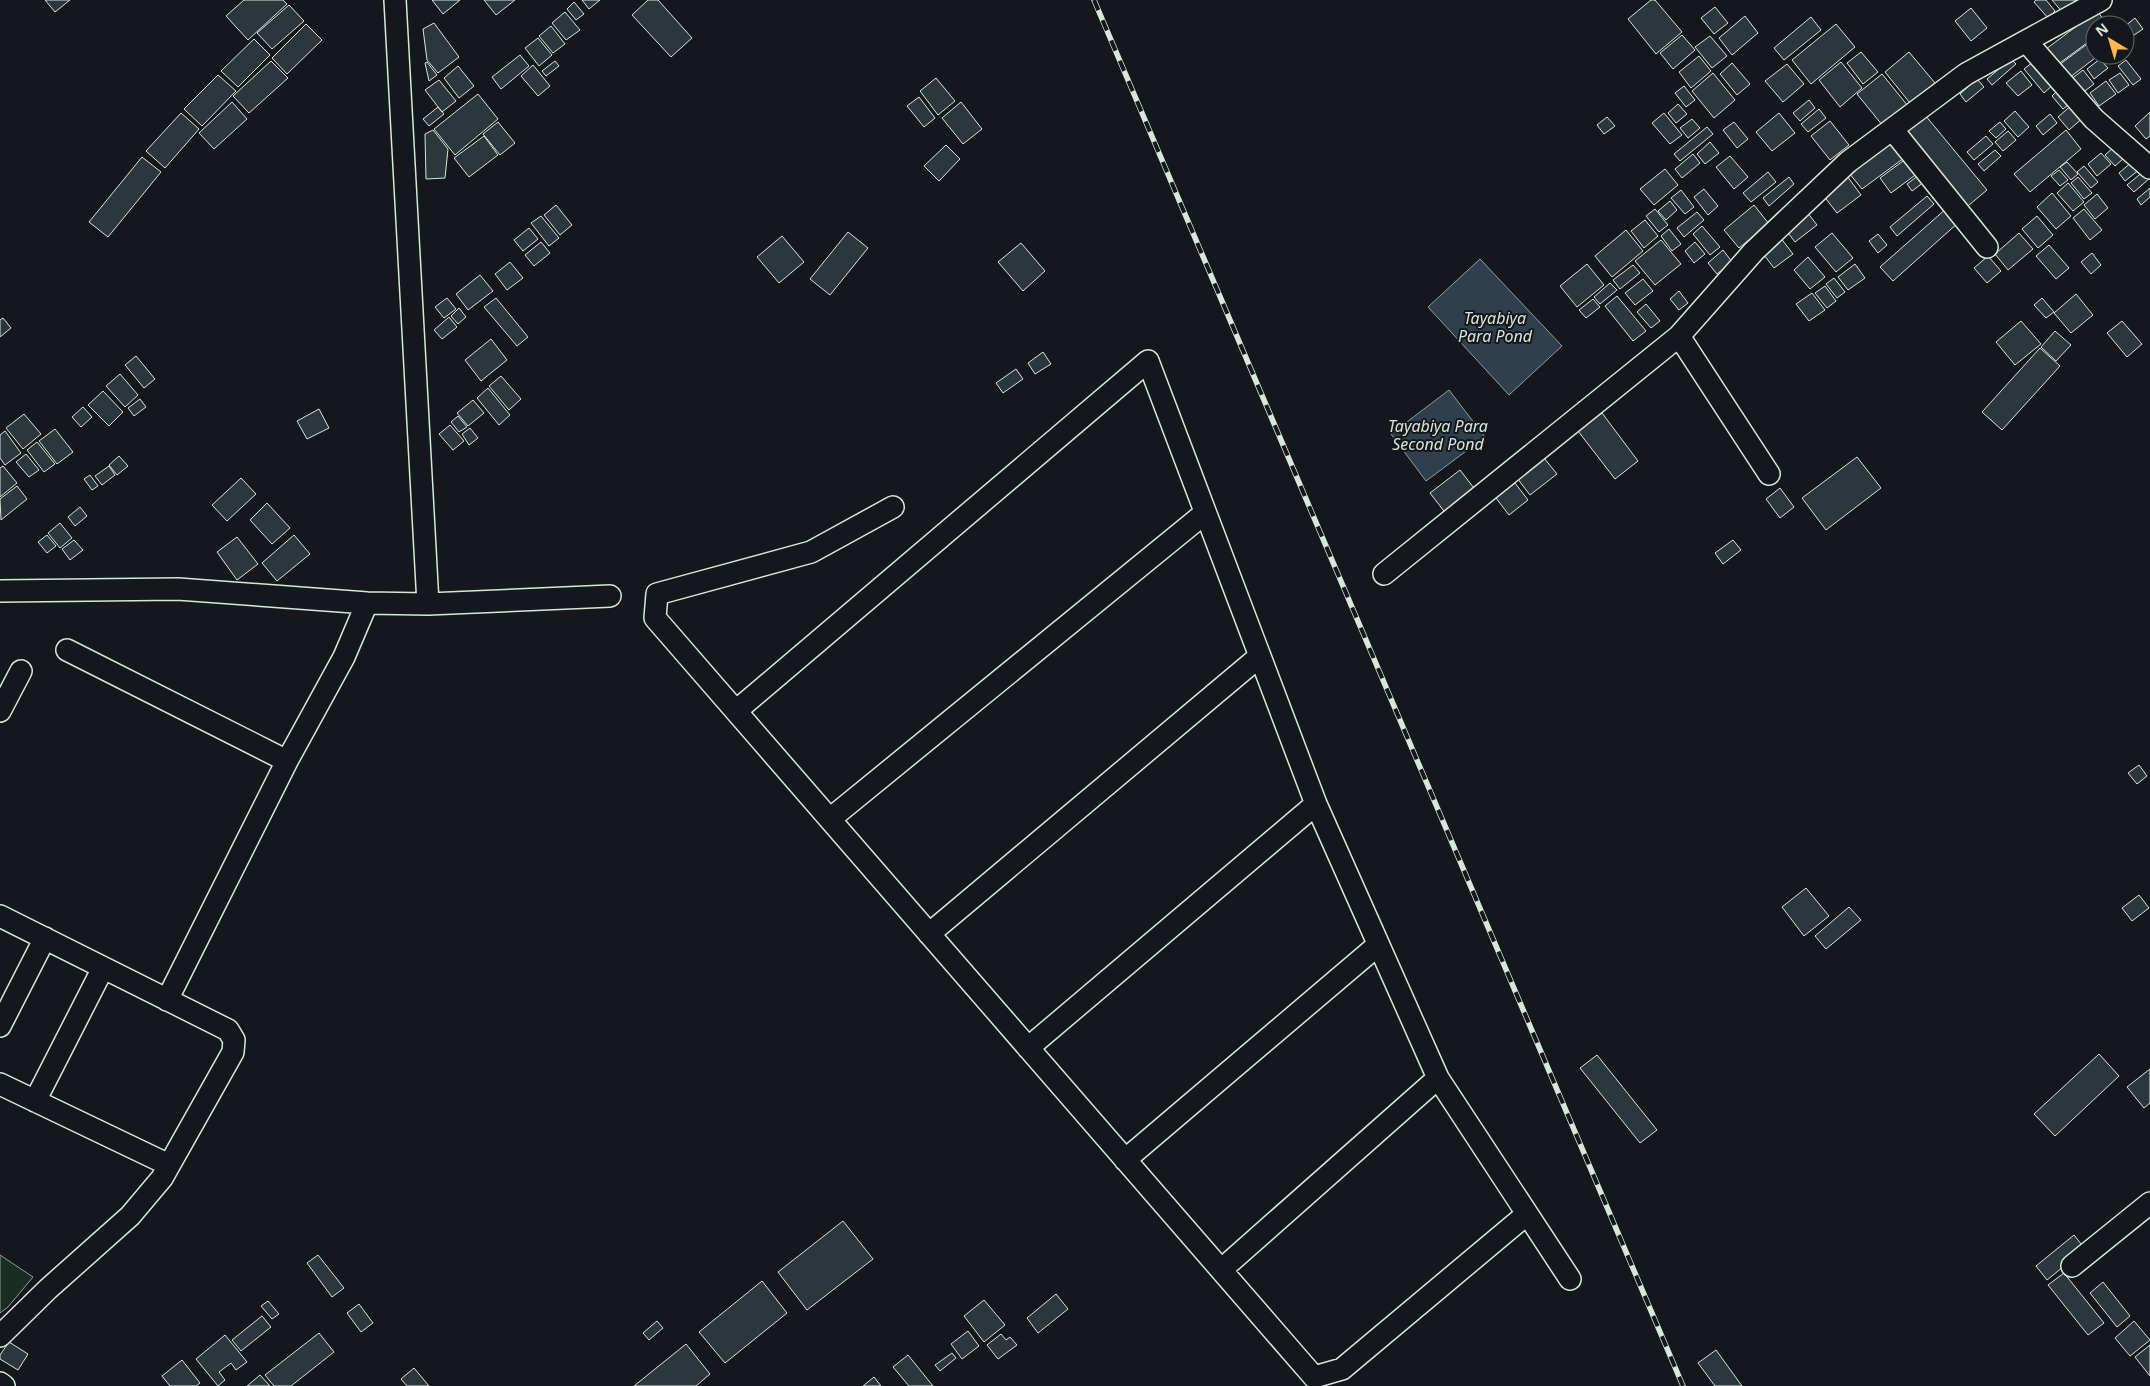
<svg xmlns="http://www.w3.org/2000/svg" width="2150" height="1386" font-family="'Noto Sans',sans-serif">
<rect width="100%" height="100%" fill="#14181c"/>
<!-- green -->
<path fill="#1a2d24" stroke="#939e99" d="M0,1255l33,22 -25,30 -8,6z"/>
<!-- water -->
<path fill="#2f3f4d" stroke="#939e99" d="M1480,259l82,87 -53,49 -81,-88z
M1449,390l36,47 -59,44 -35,-47z"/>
<!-- building -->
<path fill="#2c363c" stroke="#d8e6dc" d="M45,0h25l-15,12z
M244,0h39l4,4 -39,36 -22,-24z
M432,0h28l-17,14z
M484,0h31l-19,15z
M582,0h18l-11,9z
M648,0h10l34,38 -21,19 -39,-42z
M1651,0h4l27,32 -26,22 -28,-35z
M2036,0h10l9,11 -7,7 -14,-16z
M2052,0h23l2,2 -14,11z
M574,2l10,12 -8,6 -9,-11z
M289,5l15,16 -32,28 -15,-16z
M1715,7l13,16 -14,11 -13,-16z
M1971,8l16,20 -16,13 -16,-20z
M2097,11l11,14h-13v12l-38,28 -11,-16z
M565,12l15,18 -14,10 -14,-17z
M1745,16l13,17 -26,22 -13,-17z
M1811,17l10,13 -37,30 -10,-12z
M2135,18l8,11 -12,8 -6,-8v-3z
M434,23l25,34 -21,16 -11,-13 -4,-31z
M306,24l16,16 -35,34 -15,-16z
M1836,24l19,23 -44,37 -19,-24z
M551,26l14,18 -12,9 -14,-17z
M1682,35l13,15 -22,19 -13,-16z
M1710,36l17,20 -15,12 -17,-21z
M538,38l14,17 -13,11 -14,-18z
M254,39l16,16 -32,32 -17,-16z
M2090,42l5,6v7h4l-30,23 -10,-13z
M1861,52l17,20 -15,12 -16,-21z
M1909,52l26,31 -25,20 -25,-31z
M520,55l9,11 -28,23 -9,-12z
M2103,55h14l2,3 -9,6z
M1699,56l12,15 -20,17 -12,-16z
M2011,59l5,5 -24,21 -5,-6z
M2037,59l19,23 -12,11 -20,-24z
M2100,59l8,9 -14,11 -7,-10z
M2126,60l15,19 -8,6 -15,-19z
M271,61l17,17 -39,35 -16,-17z
M555,61l4,5 -13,10 -4,-5z
M427,62l10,13 -8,6 -4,-18z
M1841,62l21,26 -22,19 -21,-27z
M1732,63l18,21 -13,11 -17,-21z
M1787,64l17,20 -21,18 -18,-21z
M533,65l17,21 -12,10 -17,-20z
M458,66l16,20 -15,12 -15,-20z
M2083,70l11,14 -13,10 -11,-14z
M2021,71l11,14 -14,11 -12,-13z
M1713,73l22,27 -21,18 -22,-27z
M2120,73l9,12 -11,8 -9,-13z
M1882,74l26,32 -25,20 -26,-32z
M218,75l18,16 -34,35 -18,-17z
M936,78l19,23 -17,14 -18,-24z
M1977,79l7,8 -18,15 -6,-8z
M439,80l17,21 -14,11 -17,-22z
M2106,81l10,13 -17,12 -9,-13z
M1684,86l11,14 -9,7 -11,-14z
M2061,87l12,14 -10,8 -11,-13z
M478,94l20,25 -43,36 -21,-26z
M919,97l16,21 -11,9 -17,-21z
M1809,100l6,8 -15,13 -7,-8z
M232,102l15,17 -33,30 -15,-16z
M961,102l21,27 -19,15 -21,-26z
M2074,103l11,13 -16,14 -11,-13z
M1678,104l9,10 -11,9 -8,-10z
M438,107l6,7 -15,12 -6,-7z
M1819,109l7,9 -18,14 -7,-8z
M2015,111l14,16 -11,10 -14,-16z
M2150,112v24l-4,3 -11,-13z
M181,113l18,16 -34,39 -19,-17z
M1664,113l18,22 -12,9 -18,-21z
M1779,113l16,20 -23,18 -16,-19z
M2050,114l7,9 -14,12 -7,-9z
M1925,115l62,75 -24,20 -62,-75z
M1607,117l8,9 -11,8 -7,-9z
M1692,119l8,9 -12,10 -8,-10z
M1830,121l19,24 -19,15 -19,-24z
M498,122l17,21 -15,12 -17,-21z
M1734,122l14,17 -11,9 -14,-18z
M2000,122l6,7 -10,9 -7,-7z
M1707,127l6,7 -33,27 -6,-7z
M433,130l15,19 -3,29 -19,1 -1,-45z
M2066,130l15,19 -51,43 -16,-18z
M2008,131l8,9 -13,11 -8,-9z
M484,136l14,19 -29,22 -15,-19z
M1986,136l7,8 -19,16 -7,-8z
M1892,141l12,17 -42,31 -13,-16z
M1710,142l9,11 -14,11 -8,-10z
M946,145l14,14 -21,22 -15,-15z
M2114,147l10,11 -9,8 -10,-11z
M1995,150l6,6 -17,15 -6,-7z
M2101,153l10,11 -14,12 -9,-12z
M1693,154l7,9 -18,15 -7,-9z
M1730,156l18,21 -14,12 -18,-22z
M142,157l19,15 -53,65 -19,-15z
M1907,158l11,15 -27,20 -11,-15z
M2133,161l7,8 -15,12 -6,-8z
M2067,162l11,12 -7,6 -11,-13z
M2084,166l14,16 -7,6 -14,-16z
M1665,169l13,16 -24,20 -14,-16z
M2059,170l9,10 -8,6 -9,-10z
M2144,171l6,7 -16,14 -7,-7z
M1768,172l8,10 -25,20 -8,-9z
M1919,175l5,7 -12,9 -5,-7z
M1847,176l14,19 -24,18 -14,-18z
M1789,177l5,7 -25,22 -6,-8z
M2078,177l14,16 -8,6 -13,-16z
M2068,183l16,19 -11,9 -16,-18z
M2150,188v9l-9,8 -4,-6z
M1704,189l14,17 -10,9 -14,-18z
M1681,190l13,17 -9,7 -14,-16z
M2052,193l19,23 -15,13 -19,-22z
M2097,194l11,14 -13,11 -11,-14z
M1927,196l7,8 -37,32 -7,-9z
M1670,201l7,9 -11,10 -8,-9z
M556,205l16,20 -12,10 -16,-20z
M1754,205l15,19 -30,24 -15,-18z
M1947,208l12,14 -66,59 -13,-14z
M1655,209l13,16 -9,7 -13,-16z
M2084,209l18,21 -12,10 -17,-22z
M1697,212l7,8 -20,17 -7,-9z
M1807,212l10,13 -22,17 -10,-13z
M541,216l18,22 -10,8 -18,-23z
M2037,216l16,19 -15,13 -16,-19z
M1645,220l13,16 -14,12 -13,-17z
M1702,226l18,21 -10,8 -17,-21z
M529,228l9,11 -15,12 -9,-11z
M1669,229l12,15 -9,7 -11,-15z
M1626,230l17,21 -31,26 -17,-21z
M848,232l20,16 -38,47 -20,-16z
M1832,233l21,25 -17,14 -21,-25z
M2019,233l14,16 -25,21 -13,-16z
M1878,234l9,11 -9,8 -9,-12z
M782,236l22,26 -25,21 -22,-26z
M1780,237l13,17 -19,14 -13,-17z
M1661,240l20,24 -26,21 -20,-24z
M541,242l9,11 -16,13 -9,-11z
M1695,242l10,12 -11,9 -9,-12z
M1021,243l24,28 -22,20 -25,-29z
M2049,245l20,23 -13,11 -20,-23z
M1723,250l9,12 -15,12 -9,-11z
M2092,253l9,12 -10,9 -10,-12z
M1988,256l13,15 -14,12 -13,-15z
M1808,257l17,20 -15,12 -16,-19z
M510,262l13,16 -16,12 -12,-16z
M1587,264l17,21 -27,22 -17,-21z
M1855,264l10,14 -17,12 -10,-13z
M1633,265l7,8 -20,16 -7,-9z
M480,275l13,16 -25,19 -12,-16z
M1834,278l11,14 -8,6 -11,-14z
M1643,279l10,12 -18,14 -10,-12z
M1610,283l7,7 -17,14 -6,-7z
M1825,286l11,15 -9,7 -12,-15z
M1679,291l9,12 -9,7 -9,-11z
M1812,293l13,17 -16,11 -13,-17z
M2076,294l17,21 -22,18 -17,-20z
M1617,296l29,35 -13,10 -28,-35z
M447,298l9,11 -12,9 -9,-11z
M496,298l32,39 -11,9 -33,-39z
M2042,298l12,14 -8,6 -12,-13z
M1593,299l7,8 -14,11 -7,-8z
M1646,304l14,17 -9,7 -14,-16z
M459,308l7,9 -8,7 -7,-8z
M449,317l8,10 -15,12 -8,-9z
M3,318l8,10 -11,9v-17z
M2021,321l20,23 -26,21 -19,-23z
M2122,321l20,23 -15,13 -20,-24z
M2055,331l16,14 -15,16 -15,-14z
M491,339l16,21 -26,21 -16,-21z
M2040,348l20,18 -58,64 -20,-18z
M1043,352l8,12 -16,10 -7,-11z
M136,356l19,23 -11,9 -19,-23z
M1016,369l7,10 -20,14 -7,-10z
M120,374l18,21 -13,12 -19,-21z
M501,376l20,23 -12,11 -20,-24z
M488,388l22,27 -11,10 -22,-27z
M103,391l20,21 -14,14 -21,-21z
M140,399l6,8 -12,9 -6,-8z
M473,400l11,13 -16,13 -11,-13z
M83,407l9,10 -11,10 -9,-10z
M319,409l10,19 -22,11 -10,-18z
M1602,413l36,48 -23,18 -37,-48z
M24,414l17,20 -18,15 -17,-21z
M458,416l9,11 -8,5 -8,-10z
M450,425l14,16 -11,9 -14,-16z
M470,428l8,10 -9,7 -7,-11z
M55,429l18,23 -16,12 -18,-23z
M5,431l16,22 -16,12 -5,-7v-23z
M37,442l18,22 -11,8 -17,-22z
M26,454l13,16 -10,7 -13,-15z
M119,456l9,10 -11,9 -8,-10z
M1857,457l24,31 -55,42 -24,-32z
M1544,458l13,16 -27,21 -13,-17z
M3,466l14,17 -17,14v-29z
M109,466l6,9 -13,10 -7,-9z
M1460,470l17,22 -30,23 -17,-22z
M90,475l8,11 -6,4 -8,-11z
M241,478l15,16 -29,27 -15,-16z
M1515,483l13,17 -19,15 -13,-17z
M17,486l10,13 -26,21 -1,-21z
M1780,488l14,19 -14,11 -14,-19z
M267,503l23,25 -18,16 -22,-24z
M80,507l7,9 -12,10 -7,-9z
M60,523l12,15 -12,10 -12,-15z
M47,535l9,11 -9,7 -9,-11z
M294,535l16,19 -33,27 -15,-18z
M237,537l21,27 -21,16 -20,-28z
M74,540l9,10 -13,10 -8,-11z
M1733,540l8,10 -18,14 -8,-11z
M2139,765l8,11 -10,8 -9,-11z
M1806,888l23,28 -25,20 -22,-29z
M2139,895l10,13 -17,13 -10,-13z
M1849,907l12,13 -35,29 -11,-13z
M2099,1054l20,22 -64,60 -21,-22z
M1597,1055l60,75 -17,13 -60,-75z
M2150,1069v34l-6,5 -17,-21z
M843,1221l30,38 -66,51 -29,-38z
M2074,1235l11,14 -38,31 -11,-14z
M318,1255l26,33 -12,9 -25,-34z
M2064,1273l40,50 -16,12 -40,-50z
M762,1281l25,32 -62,50 -26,-31z
M2103,1282l27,34 -13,11 -27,-34z
M1056,1294l12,15 -30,24 -11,-15z
M984,1300l21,25 -21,17 -20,-26z
M268,1301l11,13 -7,5 -11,-13z
M359,1304l14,19 -12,9 -14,-19z
M262,1316l9,11 -30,24 -9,-11z
M657,1321l6,7 -14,12 -6,-7z
M2134,1321l16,19 -20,16 -15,-18z
M968,1331l11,15 -17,13 -11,-15z
M319,1333l15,19 -43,34h-17l-9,-11z
M1001,1334l5,6 4,-3 7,8 -19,14 -11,-14z
M225,1335l22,27 -11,8 -5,-7 -12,9 6,8 -7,6 -22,-27z
M9,1342l19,12 -10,16 -18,-11v-4z
M686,1344l24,30 -14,12h-62z
M2150,1345v31l-15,-19z
M1716,1350l26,36h-27l-17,-23z
M952,1353l4,5 -16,13 -5,-6z
M908,1355l25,31h-24l-16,-19z
M182,1360l18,23 -4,3h-26l-8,-10z
M414,1368l15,18h-22l-6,-7z
M260,1375l10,11h-23z
M874,1377l7,9h-18z"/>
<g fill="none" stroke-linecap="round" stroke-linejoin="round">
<!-- minor casing -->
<g stroke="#d8e6dc" stroke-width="24">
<path id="minor" d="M395,0l33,604 182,-8
M2026,41l68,78 56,49
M1892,129l95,118
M1679,336l90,138
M893,507l-82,45 -154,42 -2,24 659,759 28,-8 185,-155
M1384,574l295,-238 75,-85 94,-89 118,-88 135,-74
M0,591l178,-2 189,14 61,1
M67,650l220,111
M0,711l21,-40
M736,711l412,-350 168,443 122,274 132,201
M830,819l375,-306
M0,916l228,114 6,10 -1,12 -71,126 -32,38 -82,73 -48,47
M929,934l331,-278
M167,1000l120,-239 57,-104 23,-54
M0,1026l45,-88
M1028,1048l288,-244
M0,1084l169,81
M35,1101l68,-133
M1125,1160l253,-215
M2072,1266l78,-63
M1221,1270l217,-192
M0,1383l4,3"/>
</g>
<!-- minor -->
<use href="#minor" stroke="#14181c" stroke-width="21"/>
<!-- rail casing -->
<g stroke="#d8e6dc" stroke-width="5.5">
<path id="rail" d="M1094,0l589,1386"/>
</g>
<!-- rail -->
<use href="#rail" stroke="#14181c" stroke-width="4" stroke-dasharray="11" stroke-linecap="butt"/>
</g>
<g text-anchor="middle" stroke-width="4" stroke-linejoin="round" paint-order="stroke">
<!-- water labels -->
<g font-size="16" font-style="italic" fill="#d8e6dc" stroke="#14181c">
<text x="1495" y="324">Tayabiya<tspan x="1495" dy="18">Para Pond</tspan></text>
<text x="1438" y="432">Tayabiya Para<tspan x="1438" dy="18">Second Pond</tspan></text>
</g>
</g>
<!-- north arrow -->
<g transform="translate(2110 40) rotate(322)"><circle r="24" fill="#14181c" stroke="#626a69"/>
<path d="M0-4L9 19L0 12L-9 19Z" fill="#ffb74d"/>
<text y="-8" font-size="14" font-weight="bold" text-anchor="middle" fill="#d8e6dc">N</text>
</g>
</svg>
